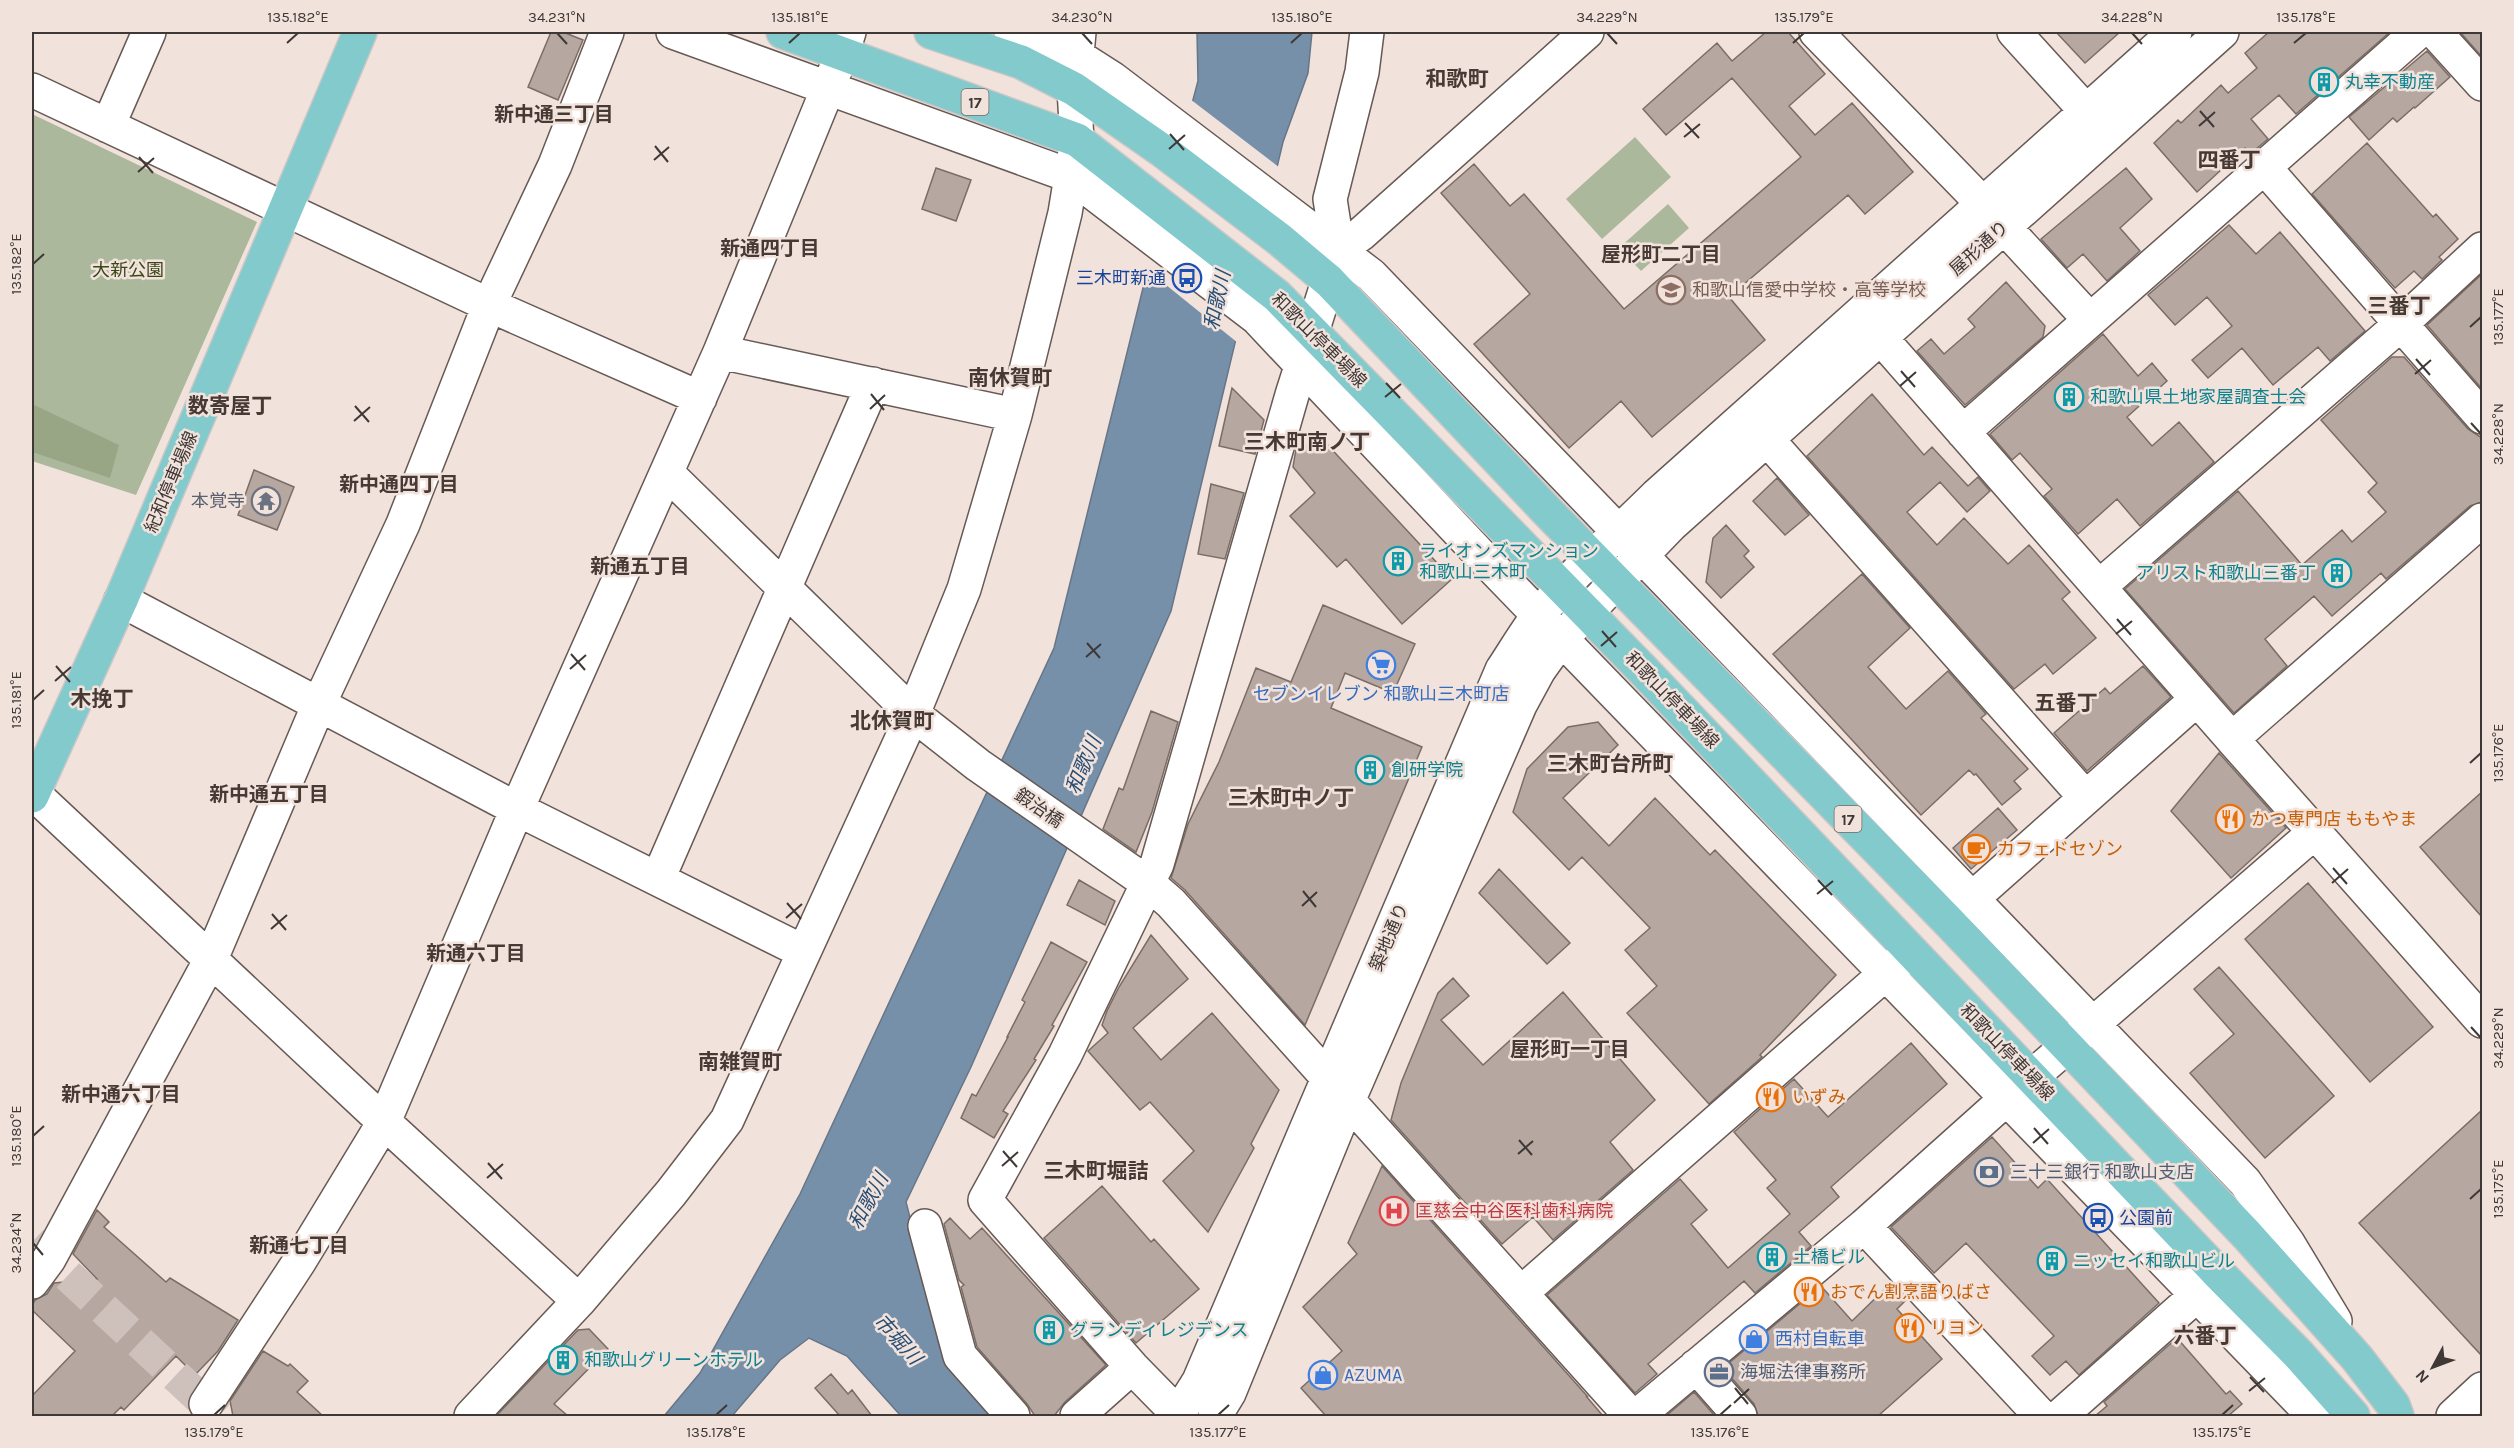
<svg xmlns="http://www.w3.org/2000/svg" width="2514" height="1448" font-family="Karla,'Noto Sans JP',sans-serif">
<rect width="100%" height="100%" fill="#f2e2dc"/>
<!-- green -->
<path fill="#acb89c" d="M32,114l225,108 -121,273 -104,-34z
M1635,137l36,40 -69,62 -36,-40z
M1668,204l21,24 -48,43 -22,-23z"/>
<!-- forest -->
<path fill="#99a686" d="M32,404l87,41 -9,33 -78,-26z"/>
<!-- water -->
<path fill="#7790aa" stroke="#667687" stroke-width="1.5" d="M1197,32h115l-4,41 -25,69 -112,469 -200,456 -65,135 40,156 49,58h-94l-54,-60 -38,-18 -29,22 -48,56h-68l36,-43 100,-179 254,-546 90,-364 54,-203z"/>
<!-- pier -->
<path fill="#f2e2dc" d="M1190,99l90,69 -42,175 -93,-75z"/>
<!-- building -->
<path fill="#b6a8a1" stroke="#7a6d66" stroke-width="1.5" d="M551,32h12l20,8 -25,60 -30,-13z
M1766,32h22l37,42 -36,32 26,29 37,-32 61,69 -48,42 -17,-19 -119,102 36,43 -113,97 -31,-36 -52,47 -95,-104 56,-50 -89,-101 33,-29 36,42 14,-12 100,115 177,-152 -69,-79 -66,57 -23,-26 74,-66 15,18z
M2056,32h64l-35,31z
M2269,32h121l-94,82 -17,-19 -28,24 17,20 -18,15 -5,-6 -48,44 -43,-49 24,-23 3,3 40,-38 7,8 29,-25 -12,-15z
M2460,32h22v25z
M2427,51l23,26 -35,31 -1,-1 -17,15 -4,-4 -24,22 -20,-23z
M2367,143l66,74 3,-3 22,25 -19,18 3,3 -20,19 -8,-8 -19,17 -83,-94z
M936,168l35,12 -15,41 -34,-12z
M2126,168l26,31 -32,29 20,23 -33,30 -24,-27 -16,14 -26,-29z
M2229,225l27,29 24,-22 85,99 -35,30 -12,-14 -45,38 -31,-37 -34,30 -16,-18 40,-34 -25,-29 -32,28 -27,-30z
M2482,274v115l-55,-64z
M2006,282l39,44 -2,11 -78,68 -48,-54 14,-12 13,15 31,-27 -7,-8z
M2103,334l35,42 14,-13 15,18 -40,36 25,29 27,-24 35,40 -74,64 -23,-27 -39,35 -34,-38 8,-7 -32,-36 -8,7 -22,-26z
M2392,357h12l64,72 14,9v64l-12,4 -84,73 -5,-6 -49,43 -18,-20 -49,43 22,27 -53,47 -109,-124 113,-98 64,74 40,-35 10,12 34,-30 -18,-20 9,-9 -56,-63z
M1232,388l32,32 -9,34 -36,-8z
M1872,394l52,61 8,-8 36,39 10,-9 12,14 -23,21 -27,-30 -33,30 30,33 27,-27 44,46 21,-19 41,47 -8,7 34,39 -43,36 -8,-10 -31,25 -207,-233z
M1324,441l128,138 -50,45 -56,-65 -9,8 -47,-51 25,-23 -22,-26 3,-18z
M254,470l40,17 -17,43 -39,-15z
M1777,478l32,37 -24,20 -32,-34z
M1211,484l33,9 -19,66 -27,-5z
M1726,525l23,26 -5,5 10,11 -33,31 -15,-16 7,-44z
M1862,574l48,54 -42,39 38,42 42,-38 38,43 -5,4 47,51 -14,12 7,8 -19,16 -26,-31 -2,1 -5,-5 -48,45 -148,-161z
M1323,605l92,39 -22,49 -48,-20 -14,35 91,39 -117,278 -120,-135 -14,-12 17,-54 31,-62 37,-94 35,14z
M2143,666l28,31 -84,74 -33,-38 51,-45 5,6z
M1151,711l27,11 -26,90 -16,40 -33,-23 16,-41 4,2z
M1598,722l20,23 -55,53 46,48 46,-48 55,57 5,-5 121,125 -76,80 2,2 -53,47 -82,-91 30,-27 -32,-36 25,-22 -68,-71 -13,13 -56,-58 14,-43 41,-42z
M2219,753l67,75 -55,50 -60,-67z
M2482,792v125l-62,-70z
M1998,808l19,22 -46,39 -18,-21z
M1499,869l71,74 -23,21 -68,-71z
M1079,880l36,21 -10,24 -38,-20z
M2308,883l125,144 -63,55 -125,-143z
M1151,935l37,44 -55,49 28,32 51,-47 67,77 -28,54 3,4 -46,84 -45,-51 31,-30 -44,-49 -10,8 -52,-59 20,-18 -6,-8 5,-14 12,-24z
M1051,942l36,20 -35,63 2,1 -20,33 2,1 -33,51 5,3 -14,24 -33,-20 11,-24 4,2 32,-59h-1l18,-35 -3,-2z
M2219,967l115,129 -69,62 -75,-85 44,-39 -40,-45z
M1453,978l16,18 -28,24 42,45 80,-73 92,108 -45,42 23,28 -80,70 -20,-23 -31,27 -111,-124 10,-37 37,-90z
M1911,1043l36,41 -116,103 8,10 -40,35 12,14 -56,47 -11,-12 -96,83 9,10 -22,19 -88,-98 133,-116 27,31 -16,14 37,44 62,-54 -23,-26 9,-8 -42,-48 60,-53 34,38z
M2482,1110v246l-123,-133z
M1992,1137l46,51 9,-9 112,124 -80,72 -13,-14 -16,14 -18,-19 22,-20 -88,-93 -32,30 -43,-46z
M1382,1166l206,231 -2,-1 17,20h-277l-25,-28 41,-37 -39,-44 54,-53 -9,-11z
M1102,1186l49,56 3,-3 45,50 -63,54 -92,-105z
M97,1210l12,12 -5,5 62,55 4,-4 68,42 -20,31 -23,24 -19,-19 -52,54 -3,-3 -9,9h-80v-20l43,-45 -43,-41v-5l3,-5 12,-6 7,-11 43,-4 -24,-25z
M950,1218l20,21 12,-11 124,137 -41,37 -11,14h-19l-8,-12 -50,-57 -16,-60 3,-2 -5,-5 -15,-56z
M1891,1283l16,16 -10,10 45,50 -64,57h-120l-4,-12 -31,-36 98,-82 31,35z
M589,1329l19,20 -54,55 14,12h-72l82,-86z
M2177,1338l49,56 4,-3 12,13 -14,12h-133l12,-10 -3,-4z
M263,1351l25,15 2,-2 18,17 -11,11 26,24h-90l-3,-15z
M831,1374l17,20 4,-4 20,26h-32l-25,-28z
M1694,1392l21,24h-49z"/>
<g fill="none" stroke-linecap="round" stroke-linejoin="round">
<!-- minor-tunnel -->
<path stroke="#cec0bb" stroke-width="33" stroke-dasharray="33 16" stroke-linecap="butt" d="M32,1242l187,174"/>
<!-- minor casing -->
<g stroke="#675954" stroke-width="36">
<path id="minor" d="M673,32l398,144 186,142 232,246 825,852
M1011,32l66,24 36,23 258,196 874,907 43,61 47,78
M1816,32l166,171 108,117
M2014,32l72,79
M2435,32l47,52
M32,90l457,215 211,93
M108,126l41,-94
M2264,167l218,250
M1338,250l23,-16 226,-202
M1880,337l352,402
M720,352l295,63
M1963,432l455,-400
M1766,438l319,359
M667,473l246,241 65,51 171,119 22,19 460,513
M2482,520l-250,219 250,282
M2099,587l302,-263 81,-75
M121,600l396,209 287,143
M33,793l351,329 195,179
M658,879l215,-495
M1956,913l241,-214
M925,1226l35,130 53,60
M1864,1226l177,190
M32,1282l17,-23 162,-300 108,-255 84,-180 86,-219 66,-140 52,-133
M1521,1293l380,-333
M1696,1366l44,50
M206,1404l93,-142 85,-140 133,-313 203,-457 122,-298 7,-22
M471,1416l108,-115 92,-108 56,-73 186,-406 51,-125 51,-174 50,-202 12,-73 -3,-51 5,-57
M1077,1416l55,-49
M1177,1416l22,-35 303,-711c12,-18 23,-37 36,-54 35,-44 79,-81 119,-121l518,-463
M1180,1416l-48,-49 -147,-167 80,-145 92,-191 135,-469 46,-145 -8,-51 32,-127 5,-40
M1215,1416l14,-23 120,-294 171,-394 19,-35 22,-31 110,-114 551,-493
M1637,1416l227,-190 142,-127 309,-267
M2060,1416l154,-136
M2453,1416l29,-27"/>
</g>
<!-- major casing -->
<g stroke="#c9c7c7" stroke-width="36">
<path id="major" d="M783,32l294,108 200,156 366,374 577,605 78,79 55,62
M931,32l90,30 53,27 89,62 116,88 50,42 218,230 401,410 299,314 110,123 36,47 4,11
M32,796l89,-196 239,-568"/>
</g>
<!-- minor -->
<use href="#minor" stroke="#fff" stroke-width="33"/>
<!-- major -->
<use href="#major" stroke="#82cacb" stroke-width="33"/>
</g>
<!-- ticks -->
<path fill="none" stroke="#3e3836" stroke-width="2" d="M557,33l10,11M1082,33l10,11M1607,33l10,11M2132,33l10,11M287,43l11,-10M789,43l11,-10M1291,43l11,-10M1793,43l11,-10M2294,43l12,-10M2200,111l14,16M1685,123l14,15M2199,126l16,-14M1170,134l14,16M1684,137l16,-13M655,146l13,16M1169,149l16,-14M139,157l14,16M654,160l15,-13M138,172l16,-14M33,264l11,-10M2470,327l11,-10M2416,359l14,16M1901,371l14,16M2415,374l16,-14M1386,383l14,15M1900,386l16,-14M871,394l13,16M1385,397l16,-13M355,406l14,16M870,409l15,-14M354,421l16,-14M2471,423l10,11M2117,619l14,16M1602,631l14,16M2116,634l16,-13M1087,643l13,15M1601,646l16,-14M571,654l14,16M1086,657l15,-13M56,666l14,16M570,669l16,-14M55,681l16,-14M33,700l11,-10M2470,763l11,-10M2333,868l14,16M1818,880l14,15M2332,883l16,-14M1303,891l13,16M1817,894l16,-13M787,903l14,16M1302,906l15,-14M272,914l14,16M786,918l16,-14M271,929l16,-14M2471,1027l10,11M2034,1128l14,16M33,1136l11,-10M1519,1140l13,15M2033,1143l16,-14M1003,1151l14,16M1518,1154l15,-13M488,1163l14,16M1002,1166l16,-14M487,1178l16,-14M2470,1199l11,-10M33,1243l10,12M2250,1377l14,15M1735,1388l13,16M2249,1391l16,-13M1734,1403l15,-14M214,1415l11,-10M716,1415l11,-10M1218,1415l11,-10M1720,1415l11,-10M2222,1415l11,-10"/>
<!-- icons -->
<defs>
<g id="building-ring" transform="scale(1.5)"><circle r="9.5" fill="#f2e2dc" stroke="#0f9aa8" stroke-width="1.5"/><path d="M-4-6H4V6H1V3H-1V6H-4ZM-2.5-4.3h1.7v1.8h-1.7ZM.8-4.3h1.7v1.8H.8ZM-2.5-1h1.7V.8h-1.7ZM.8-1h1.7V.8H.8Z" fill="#0f9aa8"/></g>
<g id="bus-ring" transform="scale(1.5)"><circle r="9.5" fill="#f2e2dc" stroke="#1a4fb4" stroke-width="1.5"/><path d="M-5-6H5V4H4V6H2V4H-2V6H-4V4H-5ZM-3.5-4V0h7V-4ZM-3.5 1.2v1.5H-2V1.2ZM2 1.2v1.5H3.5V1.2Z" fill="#1a4fb4"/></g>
<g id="school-ring" transform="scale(1.5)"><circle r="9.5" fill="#f2e2dc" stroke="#8d6e63" stroke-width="1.5"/><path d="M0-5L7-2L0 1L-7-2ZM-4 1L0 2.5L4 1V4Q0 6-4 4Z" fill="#8d6e63"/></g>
<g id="temple-ring" transform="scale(1.5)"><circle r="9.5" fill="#f2e2dc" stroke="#6b7280" stroke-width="1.5"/><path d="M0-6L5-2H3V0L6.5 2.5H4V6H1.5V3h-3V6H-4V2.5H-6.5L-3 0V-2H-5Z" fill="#6b7280"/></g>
<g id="supermarket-ring" transform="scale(1.5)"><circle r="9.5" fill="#f2e2dc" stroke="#3f7fe0" stroke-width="1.5"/><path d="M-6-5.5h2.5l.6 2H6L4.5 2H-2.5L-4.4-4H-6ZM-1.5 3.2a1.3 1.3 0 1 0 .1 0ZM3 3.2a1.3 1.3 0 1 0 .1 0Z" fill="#3f7fe0"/></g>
<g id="restaurant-ring" transform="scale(1.5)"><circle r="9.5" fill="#f2e2dc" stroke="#e8710a" stroke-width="1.5"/><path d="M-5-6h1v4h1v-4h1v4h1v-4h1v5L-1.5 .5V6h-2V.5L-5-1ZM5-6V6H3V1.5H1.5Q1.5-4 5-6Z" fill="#e8710a"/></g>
<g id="cafe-ring" transform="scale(1.5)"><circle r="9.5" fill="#f2e2dc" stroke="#e8710a" stroke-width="1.5"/><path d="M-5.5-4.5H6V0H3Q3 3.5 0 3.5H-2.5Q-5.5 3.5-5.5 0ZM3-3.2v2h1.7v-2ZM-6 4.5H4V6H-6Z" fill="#e8710a"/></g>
<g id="bank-ring" transform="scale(1.5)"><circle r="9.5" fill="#f2e2dc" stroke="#5c6f8a" stroke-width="1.5"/><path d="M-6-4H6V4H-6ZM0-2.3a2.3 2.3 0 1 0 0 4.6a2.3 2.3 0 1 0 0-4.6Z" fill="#5c6f8a"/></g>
<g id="hospital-ring" transform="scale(1.5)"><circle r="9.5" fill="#f2e2dc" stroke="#e0444e" stroke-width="1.5"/><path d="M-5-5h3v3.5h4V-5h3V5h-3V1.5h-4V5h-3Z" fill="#e0444e"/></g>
<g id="shop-ring" transform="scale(1.5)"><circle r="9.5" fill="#f2e2dc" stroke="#3f7fe0" stroke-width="1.5"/><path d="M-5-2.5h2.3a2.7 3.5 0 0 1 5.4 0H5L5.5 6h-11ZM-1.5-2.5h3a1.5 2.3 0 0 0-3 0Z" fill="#3f7fe0"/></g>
<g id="office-ring" transform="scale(1.5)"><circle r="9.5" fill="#f2e2dc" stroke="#5c6f8a" stroke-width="1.5"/><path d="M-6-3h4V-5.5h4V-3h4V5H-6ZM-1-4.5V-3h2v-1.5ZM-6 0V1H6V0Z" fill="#5c6f8a"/></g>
</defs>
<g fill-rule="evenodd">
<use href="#building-ring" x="2324" y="82"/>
<use href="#bus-ring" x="1187" y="278"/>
<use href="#school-ring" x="1671" y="290"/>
<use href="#building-ring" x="2069" y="397"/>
<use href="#temple-ring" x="266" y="501"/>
<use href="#building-ring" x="1398" y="561"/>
<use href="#building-ring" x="2337" y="573"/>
<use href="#supermarket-ring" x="1381" y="665"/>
<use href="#building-ring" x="1370" y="770"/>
<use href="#restaurant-ring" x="2230" y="819"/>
<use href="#cafe-ring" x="1976" y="849"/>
<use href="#restaurant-ring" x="1771" y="1097"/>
<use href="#bank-ring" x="1989" y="1172"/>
<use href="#hospital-ring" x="1394" y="1211"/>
<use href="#bus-ring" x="2098" y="1218"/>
<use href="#building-ring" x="1772" y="1257"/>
<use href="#building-ring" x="2052" y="1261"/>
<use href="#restaurant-ring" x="1809" y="1292"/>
<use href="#restaurant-ring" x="1909" y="1328"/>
<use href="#building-ring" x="1049" y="1330"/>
<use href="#shop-ring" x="1754" y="1339"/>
<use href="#building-ring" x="563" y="1360"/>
<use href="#office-ring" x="1719" y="1372"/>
<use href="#shop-ring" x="1323" y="1375"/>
</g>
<g text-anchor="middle" stroke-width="5" stroke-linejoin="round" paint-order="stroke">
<!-- shield labels -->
<g fill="#f2e2dc" stroke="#746b68" stroke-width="1.5">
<rect x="961.5" y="89" width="27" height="26" rx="4.5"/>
<rect x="1834.5" y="806" width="27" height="26" rx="4.5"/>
</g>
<g font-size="16" font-weight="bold" fill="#3e3836">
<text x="975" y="108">17</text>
<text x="1848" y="825">17</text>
</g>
<!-- culture labels -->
<g font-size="18" fill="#0d838f" stroke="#f2e2dc" text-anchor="start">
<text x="2345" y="88">丸幸不動産</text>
<text x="2090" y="403">和歌山県土地家屋調査士会</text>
<text x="1419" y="557">ライオンズマンション<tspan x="1419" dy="21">和歌山三木町</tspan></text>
<text x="2316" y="579" text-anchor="end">アリスト和歌山三番丁</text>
<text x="1391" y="776">創研学院</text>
<text x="1793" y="1263">土橋ビル</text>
<text x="2073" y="1267">ニッセイ和歌山ビル</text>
<text x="1070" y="1336">グランディレジデンス</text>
<text x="584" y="1366">和歌山グリーンホテル</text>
</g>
<!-- street labels -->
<g font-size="18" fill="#3e3836" stroke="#f2e2dc">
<text transform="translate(1979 248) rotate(-42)" y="6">屋形通り</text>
<text transform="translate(1319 340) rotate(45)" y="6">和歌山停車場線</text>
<text transform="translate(171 482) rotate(-67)" y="6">紀和停車場線</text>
<text transform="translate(1672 700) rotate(46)" y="6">和歌山停車場線</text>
<text transform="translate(1039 808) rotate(35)" y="6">鍜治橋</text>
<text transform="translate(1389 937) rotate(-67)" y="6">築地通り</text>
<text transform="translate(2007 1052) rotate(46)" y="6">和歌山停車場線</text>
</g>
<!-- park labels -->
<g font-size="18" fill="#364815" stroke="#f2e2dc">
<text x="128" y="276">大新公園</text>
</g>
<!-- transit labels -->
<g font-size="18" fill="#164399" stroke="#f2e2dc" text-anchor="end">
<text x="1166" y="284">三木町新通</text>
<text x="2119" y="1224" text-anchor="start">公園前</text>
</g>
<!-- education labels -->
<g font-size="18" fill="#785e54" stroke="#f2e2dc" text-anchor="start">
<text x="1692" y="296">和歌山信愛中学校・高等学校</text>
</g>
<!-- worship labels -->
<g font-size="18" fill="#5b616d" stroke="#f2e2dc" text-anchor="end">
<text x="245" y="507">本覚寺</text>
</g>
<!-- shop labels -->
<g font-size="18" fill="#366cbe" stroke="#f2e2dc" text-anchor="start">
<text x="1381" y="700" text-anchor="middle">セブンイレブン 和歌山三木町店</text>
<text x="1775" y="1345">西村自転車</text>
<text x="1344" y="1381">AZUMA</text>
</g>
<!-- food labels -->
<g font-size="18" fill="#c56008" stroke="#f2e2dc" text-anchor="start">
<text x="2251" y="825">かつ専門店 ももやま</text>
<text x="1997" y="855">カフェドセゾン</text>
<text x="1792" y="1103">いずみ</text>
<text x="1830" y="1298">おでん割烹語りばさ</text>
<text x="1930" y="1334">リヨン</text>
</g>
<!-- service labels -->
<g font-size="18" fill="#4e5e75" stroke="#f2e2dc" text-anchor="start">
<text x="2010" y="1178">三十三銀行 和歌山支店</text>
<text x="1740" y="1378">海堀法律事務所</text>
</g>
<!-- health labels -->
<g font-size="18" fill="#be3a42" stroke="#f2e2dc" text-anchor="start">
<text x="1415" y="1217">匡慈会中谷医科歯科病院</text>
</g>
<!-- neighbourhood labels -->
<g font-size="20" font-weight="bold" fill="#473a35" stroke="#f2e2dc">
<text x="554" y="121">新中通三丁目</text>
<text x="770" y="255">新通四丁目</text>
<text x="1661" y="261">屋形町二丁目</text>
<text x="399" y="491">新中通四丁目</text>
<text x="640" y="573">新通五丁目</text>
<text x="269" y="801">新中通五丁目</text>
<text x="476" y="960">新通六丁目</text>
<text x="1570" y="1056">屋形町一丁目</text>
<text x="121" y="1101">新中通六丁目</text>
<text x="299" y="1252">新通七丁目</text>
</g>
<!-- water labels -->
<g font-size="20" font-style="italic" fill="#274e74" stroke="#f2e2dc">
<text transform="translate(1217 300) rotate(-78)" y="7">和歌川</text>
<text transform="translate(1083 765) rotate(-67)" y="7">和歌川</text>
<text transform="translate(868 1201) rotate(-62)" y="7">和歌川</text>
<text transform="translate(898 1339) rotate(48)" y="7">市堀川</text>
</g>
<!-- quarter labels -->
<g font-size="21" font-weight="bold" fill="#473a35" stroke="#f2e2dc">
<text x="1457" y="86">和歌町</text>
<text x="2229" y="167">四番丁</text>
<text x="2399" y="313">三番丁</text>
<text x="1010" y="385">南休賀町</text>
<text x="230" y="413">数寄屋丁</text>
<text x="1307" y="449">三木町南ノ丁</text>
<text x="102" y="706">木挽丁</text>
<text x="2066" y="710">五番丁</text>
<text x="892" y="728">北休賀町</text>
<text x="1610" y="771">三木町台所町</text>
<text x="1291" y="805">三木町中ノ丁</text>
<text x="740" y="1069">南雑賀町</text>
<text x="1096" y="1178">三木町堀詰</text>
<text x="2205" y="1343">六番丁</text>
</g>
</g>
<!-- border -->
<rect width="2514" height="1448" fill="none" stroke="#f2e2dc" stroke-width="66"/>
<!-- north arrow -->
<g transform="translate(2433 1367) rotate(229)" stroke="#f2e2dc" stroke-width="4.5" paint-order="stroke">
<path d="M0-4.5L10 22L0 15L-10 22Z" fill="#3e3836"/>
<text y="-9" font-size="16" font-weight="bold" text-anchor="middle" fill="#3e3836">N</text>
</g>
<rect x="33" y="33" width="2448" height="1382" fill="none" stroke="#3e3836" stroke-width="2"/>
<g font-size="15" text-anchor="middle" fill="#3e3836">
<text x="298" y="22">135.182°E</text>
<text x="557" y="22">34.231°N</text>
<text x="800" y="22">135.181°E</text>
<text x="1082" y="22">34.230°N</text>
<text x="1302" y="22">135.180°E</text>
<text x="1607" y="22">34.229°N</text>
<text x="1804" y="22">135.179°E</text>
<text x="2132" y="22">34.228°N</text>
<text x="2306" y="22">135.178°E</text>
<text transform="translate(16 264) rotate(-90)" y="5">135.182°E</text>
<text transform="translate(2498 317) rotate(-90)" y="5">135.177°E</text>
<text transform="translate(2498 434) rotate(-90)" y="5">34.228°N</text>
<text transform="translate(16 700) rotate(-90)" y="5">135.181°E</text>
<text transform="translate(2498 753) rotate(-90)" y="5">135.176°E</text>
<text transform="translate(2498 1038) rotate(-90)" y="5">34.229°N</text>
<text transform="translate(16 1136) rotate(-90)" y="5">135.180°E</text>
<text transform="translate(2498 1189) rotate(-90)" y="5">135.175°E</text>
<text transform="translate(16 1243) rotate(-90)" y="5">34.234°N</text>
<text x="214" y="1437">135.179°E</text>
<text x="716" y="1437">135.178°E</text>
<text x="1218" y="1437">135.177°E</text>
<text x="1720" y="1437">135.176°E</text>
<text x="2222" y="1437">135.175°E</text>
</g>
</svg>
